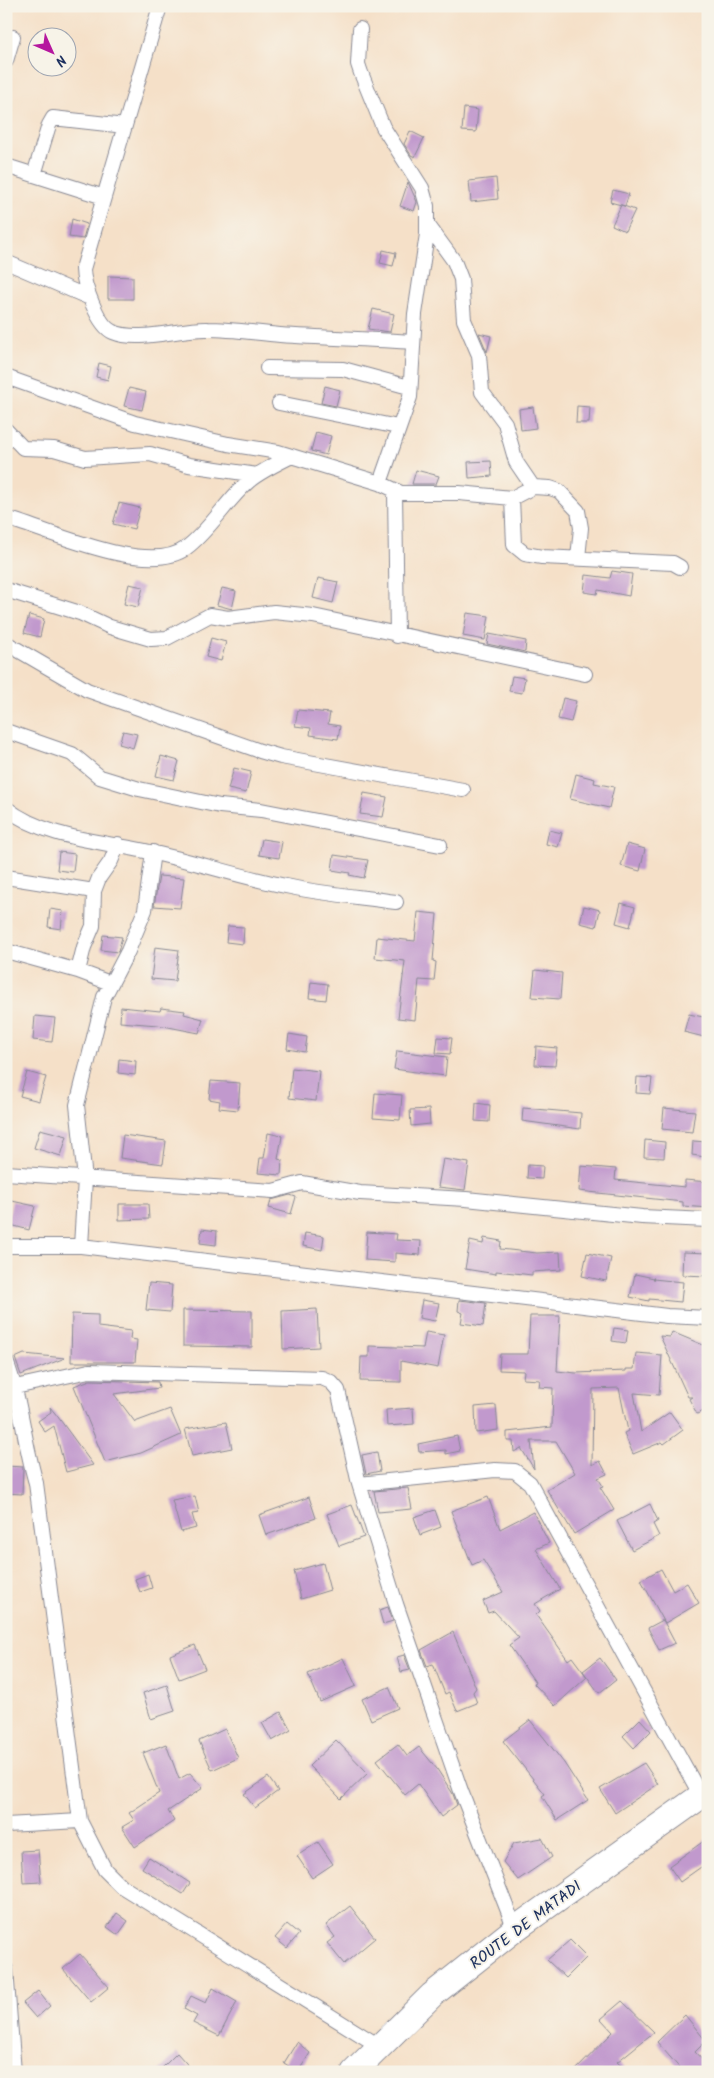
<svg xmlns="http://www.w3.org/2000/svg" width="714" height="2078" font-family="Kalam,sans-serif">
<rect width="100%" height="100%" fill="#f7f3e8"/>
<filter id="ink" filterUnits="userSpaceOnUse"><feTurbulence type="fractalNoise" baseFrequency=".02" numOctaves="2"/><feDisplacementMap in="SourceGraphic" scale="10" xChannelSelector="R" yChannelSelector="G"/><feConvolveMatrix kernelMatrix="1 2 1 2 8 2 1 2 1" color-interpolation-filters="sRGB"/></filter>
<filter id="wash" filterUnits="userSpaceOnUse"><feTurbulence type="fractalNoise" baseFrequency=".0096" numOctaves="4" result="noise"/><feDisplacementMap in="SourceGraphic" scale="20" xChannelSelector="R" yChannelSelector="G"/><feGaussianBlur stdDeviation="1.12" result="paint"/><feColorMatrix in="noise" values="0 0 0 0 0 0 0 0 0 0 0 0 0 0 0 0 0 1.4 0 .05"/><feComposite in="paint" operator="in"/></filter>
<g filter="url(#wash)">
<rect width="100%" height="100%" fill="#f5e0c8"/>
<g id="blocks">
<!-- building -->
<path fill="#c199cd" d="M464,108l14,2 -2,22 -14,-1z
M410,131l14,7 -9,19 -4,-2 -7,-11z
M496,178l2,21 -27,3 -2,-21z
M408,182l9,20 -3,9 -14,-5z
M613,190l16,4 -4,12 -15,-4z
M621,205l14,5 -10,21 -13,-6z
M72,219l15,5 -4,15 -14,-2z
M383,250l13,3 -3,13 -13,-3z
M108,276l25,1v22h-25z
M373,309l21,5 -4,18 -22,-3z
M479,333l12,3 -4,16z
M99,363l12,3 -3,14 -12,-3z
M325,386l15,4 -4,16 -15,-3z
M129,388l17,4 -4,18 -18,-4z
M577,406l13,1 -1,16h-13z
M533,407l3,21 -15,2 -2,-21z
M316,432l15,4 -5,19 -15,-4z
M491,461l1,15 -23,2 -1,-16z
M416,470l23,6 -3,8h-24z
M119,503l21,5 -6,21 -21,-5z
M612,571l20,3 -3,22 -31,-6 -1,4 -13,-2 2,-17 24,3z
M318,578l20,4 -5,21 -20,-5z
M129,584l14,3 -5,20 -14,-3z
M222,588l14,3 -4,18 -15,-4z
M467,613l22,3 -4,24 -22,-4z
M29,615l15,4 -4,18 -16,-4z
M489,634l37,7 -1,11 -38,-8z
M211,638l15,4 -5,19 -15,-4z
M512,676l13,2 -3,15 -13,-2z
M563,698l13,3 -5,21 -13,-3z
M298,710l32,3 -2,11 12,2 -2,13 -28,-4 1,-7 -16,-2z
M123,731l14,3 -4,14 -14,-4z
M161,756l18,5 -5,19 -18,-4z
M234,768l17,4 -5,21 -18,-4z
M576,774l19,5 -1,4 20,4 -5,21 -39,-9z
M364,793l23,4 -4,20 -23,-3z
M549,830l13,3 -4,14 -12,-3z
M262,839l20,3 -3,16 -20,-3z
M627,844l18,5 -5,22 -19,-5z
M59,852l16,2 -2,18 -16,-2z
M334,855l34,5 -4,18 -15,-3 1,-2 -18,-3z
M159,876l25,2 -4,30 -26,-2z
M621,903l14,4 -5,20 -14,-4z
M584,906l16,4 -4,17 -16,-4z
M50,909l13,2 -2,18 -13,-2z
M418,912l19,2 -4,47 3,1 -2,19 -15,-1 -4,40 -17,-2 7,-57 -30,-3 2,-21 38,4z
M228,926l16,1 -1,17 -17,-2z
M103,935l19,2 -4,15 -17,-2z
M155,947l24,3 -4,31 -24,-2z
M535,970l27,3 -2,26 -28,-2z
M311,982l17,2 -2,16 -17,-2z
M121,1007l39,4 1,-3 24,3 -1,3 19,5 -4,14 -41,-8 -38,-3z
M689,1014l19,4v20l-24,-6z
M35,1016l20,2 -3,24 -19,-2z
M289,1034l18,3 -2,15 -18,-3z
M438,1037l14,1 -2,16 -14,-1z
M536,1046l21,2 -2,18 -20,-1z
M397,1051l50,6 -2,19 -51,-7z
M119,1059l17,2 -1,14 -17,-2z
M292,1068l27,3 -3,30 -27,-3z
M27,1072l19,5 -7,24 -19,-5z
M637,1077l15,1 -2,16 -14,-1z
M211,1081l29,2 -2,27 -19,-2 1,-7 -11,-2z
M375,1093l27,2 -2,25 -27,-2z
M476,1103l14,2 -1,17 -14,-1z
M523,1108l58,5 -1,16 -58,-8z
M664,1108l31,3 -3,21 -30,-3z
M429,1109l1,15 -19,2 -1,-16z
M40,1129l27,7 -6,20 -27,-8z
M268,1133l14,3 -4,23 4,1 -1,15 -23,-2 2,-15h4z
M123,1135l43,6 -3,23 -43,-6z
M645,1140l20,2 -1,16 -20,-1z
M693,1141l14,1 -2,15 -13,-2z
M443,1159l26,4 -4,27 -27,-3z
M528,1165l15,1 -1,13 -15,-1z
M581,1166l35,3 -1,11 70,7v-7l23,2v26l-25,-2v-4l-104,-11z
M290,1195l6,2 -5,17 -22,-6 2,-8z
M12,1201l23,5 -6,24 -22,-6z
M119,1204h29l1,15 -30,1z
M202,1229l15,2 -1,14 -16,-2z
M367,1232l30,2 -1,6 25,1 -1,14 -25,-2v9l-30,-2z
M305,1233l19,3 -2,14 -19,-4z
M484,1238l17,3 -1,8 37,4 23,-1 1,18 -29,2v3l-36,-4v3l-31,-5 5,-28 13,3z
M683,1252l25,1v23l-26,-1z
M587,1253l24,5 -5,23 -24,-5z
M635,1274l19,4 -1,1 30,3 -2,20 -32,-3v2l-19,-4z
M149,1283l23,2 -2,27 -24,-2z
M422,1300l17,3 -4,18 -16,-3z
M459,1300l27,3 -3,23 -22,-3 2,-10 -5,-2z
M317,1309l2,38 -36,2 -1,-38z
M183,1310l69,1v36l-69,-1z
M72,1314l26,1v12l33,4 -1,8 7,1 -2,22h-64z
M530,1316h30l-3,55 19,2 50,-2v-2h8l2,-16 26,2 -3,40 -25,-2 7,39 29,-20 13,18 -19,14 -2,-2 -29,12 -9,-21 4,-2 -9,-43 -26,1 -1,76 8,-4 7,13 -9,4 5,8 -3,1 14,23 -40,24 -27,-44 28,-17 -19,-32h-25l3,28 -13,-21 -7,4 -1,-11h-6v-9l45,-5 1,-39 -14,-1 1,-7 -17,-1 1,-8 -25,-1 1,-16h28z
M614,1328l14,2 -2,13 -14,-2z
M426,1332l18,3 -6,33 -37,-7v21l-41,-1 1,-24h8v-11l54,2z
M672,1332l36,15v62l-11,5 -8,-15 3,-2h-4l-28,-61 10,1z
M24,1354l41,4 -44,17 -6,-17z
M90,1380l68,2 1,6 -45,6 21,28 35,-13 11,26 -40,18 -36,9 -31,-76z
M496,1405l2,25 -22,3 -1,-26z
M50,1407l8,10 35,48 -27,7 -12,-46 -9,6 -7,-11 13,-9z
M413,1408l1,16 -27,2 -1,-16z
M226,1422l6,26 -40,8 -7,-27z
M457,1436l3,15 -14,3v-4l-27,2 -1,-8z
M377,1452l3,19 -14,3 -4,-19z
M6,1466l17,1 -1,27 -16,-1z
M408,1488l4,21 -34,3 -4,-21z
M195,1496l4,17 -7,1 4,14 -15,4 -9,-32z
M309,1497l7,21 -50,17 -7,-20z
M488,1497l12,32 33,-17 16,31 -13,6 24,40 -25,15 5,7 -4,4 32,45 4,-3 15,20 -32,29 -21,-22 1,-2 -26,-37 10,-7 -25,-27 -6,2 -5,-12 20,-9 -20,-32 -11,5 -21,-54z
M650,1504l8,17 -5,3 6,12 -27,14 -15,-29z
M352,1505l12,32 -25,9 -12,-32z
M435,1510l6,17 -21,8 -6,-18z
M323,1563l7,27 -29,9 -7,-28z
M661,1569l12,22 14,-8 12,20 -34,20 -24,-43z
M148,1574l4,14 -12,4 -5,-13z
M388,1607l5,14 -10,3 -4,-14z
M663,1620l12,23 -16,7 -11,-22z
M453,1632l23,56 -3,4 4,11 -20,8 -8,-19 -4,2 -12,-30 -6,2 -6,-16z
M195,1645l10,24 -26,10 -9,-24z
M404,1655l6,15 -9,2 -4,-15z
M343,1658l13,28 -36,16 -12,-28z
M600,1658l16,22 -17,13 -16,-22z
M167,1685l8,26 -24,8 -8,-26z
M389,1687l9,21 -27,12 -9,-21z
M281,1712l10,18 -19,11 -10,-18z
M640,1719l11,12 -17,17 -11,-12z
M530,1720l34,43 24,37 -31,20 -15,-24 3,-2 -42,-53z
M225,1729l13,29 -26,12 -13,-29z
M336,1740l32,33 -27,26 -32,-33z
M166,1744l13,35 11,-6 13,15 -35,23 6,10 -39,26 -13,-20 12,-7 -5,-7 30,-20 -16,-40z
M398,1744l9,12 12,-9 18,22 16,25 4,11 -16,12 -23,-33 -13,11 -28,-35z
M644,1763l14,21 -43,29 -15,-24z
M268,1777l10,14 -23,17 -11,-14z
M542,1838l10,19 -34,23 -15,-18 11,-19z
M708,1838v24l-28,20 -11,-16z
M318,1842l15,22 -21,14 -15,-22z
M38,1850l3,32 -18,1 -2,-32z
M149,1857l41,26 -7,11 -41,-26z
M350,1906l25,32 -31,26 -17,-21 8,-6 -9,-12z
M117,1913l11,8 -10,14 -11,-8z
M287,1924l12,10 -12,14 -12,-10z
M570,1940l17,17 -21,21 -19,-18z
M80,1954l29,33 -18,15 -28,-33z
M213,1988l24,14 -18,34 -26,-13 4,-7 -13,-7 7,-13 15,7z
M38,1991l12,15 -14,12 -13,-15z
M622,2001l32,31 -37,30 11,10h-54l39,-40 -12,-13z
M685,2015l21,26 -11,11 13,14v6h-25l-26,-30z
M297,2042l13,11 -12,19 -14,-9z
M177,2053l17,19h-36z"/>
</g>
</g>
<g filter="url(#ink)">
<use href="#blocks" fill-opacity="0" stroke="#888893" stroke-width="1"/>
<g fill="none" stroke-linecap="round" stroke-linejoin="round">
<!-- street casing -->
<g stroke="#888893" stroke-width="16">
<path id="street" d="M160,6l-77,263c0,15 15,57 30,63 26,11 67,-4 95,-3 24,0 48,4 72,6 44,3 89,4 133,7
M360,29l-2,35 3,9 22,54 39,61 5,18v28l-12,80 -5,83 -30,86
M6,61l7,-24
M6,166l98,31
M34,175l15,-50 4,-7 72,8
M427,224l27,37 7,18 3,41 15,35 3,37 23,31 11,39 17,25
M6,262l84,36
M267,368l76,1 66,18
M6,377l129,46 93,21 50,8 102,31 21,10h58l53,5 21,-11 17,1 9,3 19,20 3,17 -3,30
M279,403l119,24
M6,430l17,18 31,1 31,9 65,-4 39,11 68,10
M395,491l2,145
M512,498l2,47 11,9 17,3 131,6 7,4
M6,518c42,12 142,59 180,30 24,-18 40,-47 63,-67 12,-10 29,-18 43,-25
M6,590l74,23 30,14 41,12 16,-1 43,-23 18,3 46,-6 39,4 272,58
M6,643l81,47 173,61 21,6 182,33
M6,731l66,23 28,23 39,12 81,17 41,4 179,35
M6,808c39,31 97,33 144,44 47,10 93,26 141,35 34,7 70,10 105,15
M6,877l88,14
M6,951l72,20 32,12
M78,971l6,-24 9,-21 1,-35 5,-13 12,-17 7,-17
M6,1173l267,18 29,-8 58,10 106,6 176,18 66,3
M6,1246h75l586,70 41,2
M81,1246l4,-67 -8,-74 27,-108 24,-46 17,-41 8,-58
M6,1361c15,39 18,81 30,122l44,338
M6,1389l83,-18 233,7 9,4 7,8 21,94 37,120 65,187 54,138
M359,1484l136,-14 20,1 15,12 171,313
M6,1825l74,-4 25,49 16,16 258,160
M6,1969l8,103"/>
</g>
<!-- highway casing -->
<g stroke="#888893" stroke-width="27">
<path id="highway" d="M354,2072l78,-77 83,-66 193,-138"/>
</g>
<!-- street -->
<use href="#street" stroke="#fff" stroke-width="14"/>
<!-- highway -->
<use href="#highway" stroke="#fff" stroke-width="25"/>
</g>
</g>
<g text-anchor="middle" stroke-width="4" stroke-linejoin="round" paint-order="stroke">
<!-- street labels -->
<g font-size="16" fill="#1b2f5e" stroke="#f7f3e8">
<text transform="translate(525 1924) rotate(-37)" y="6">ROUTE DE MATADI</text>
</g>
</g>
<!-- margin -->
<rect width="714" height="2078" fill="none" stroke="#f7f3e8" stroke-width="25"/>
<!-- north arrow -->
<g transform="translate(52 52) rotate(135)"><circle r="24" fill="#f7f3e8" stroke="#9fa5b1"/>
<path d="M0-4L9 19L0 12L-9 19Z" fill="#b5179e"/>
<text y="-8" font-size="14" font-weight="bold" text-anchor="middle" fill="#1b2f5e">N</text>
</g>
</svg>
